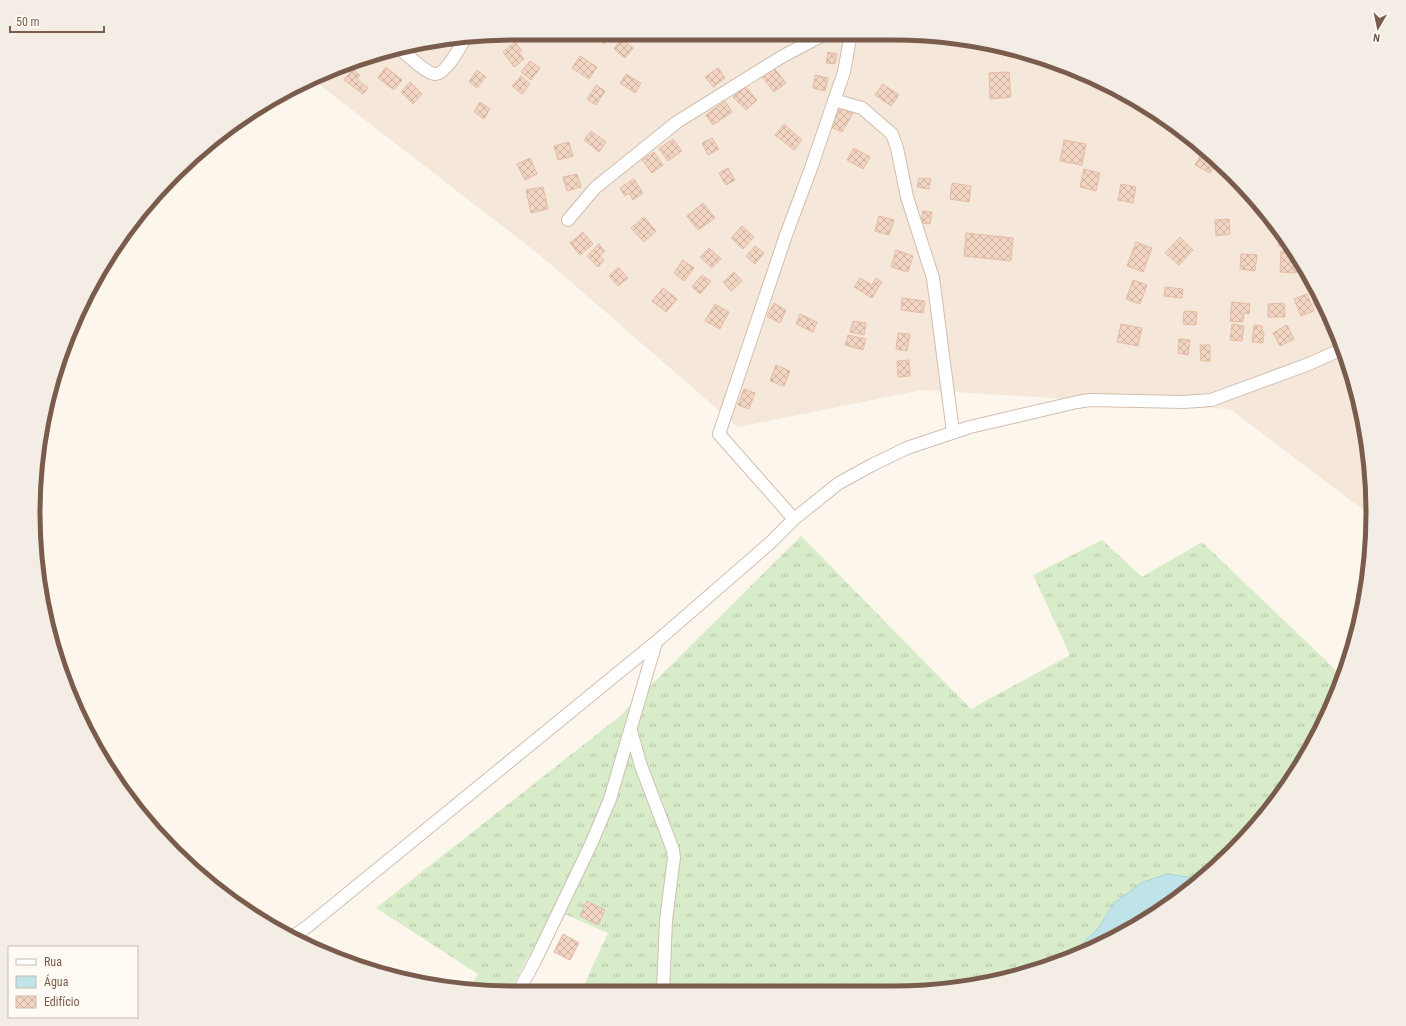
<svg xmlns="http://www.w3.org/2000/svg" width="1406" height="1026" font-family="'Roboto Condensed',sans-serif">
<defs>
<pattern id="grass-tufts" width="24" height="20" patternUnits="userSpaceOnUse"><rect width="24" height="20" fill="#d8ecc9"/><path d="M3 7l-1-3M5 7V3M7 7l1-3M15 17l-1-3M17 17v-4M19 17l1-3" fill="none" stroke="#b4c2a5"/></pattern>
<pattern id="building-cross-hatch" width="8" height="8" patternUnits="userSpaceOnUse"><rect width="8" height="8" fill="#f3d5c3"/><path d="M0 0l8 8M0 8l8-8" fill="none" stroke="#cab0a1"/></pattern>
</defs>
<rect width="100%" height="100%" fill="#fdf6ec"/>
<!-- residential -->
<path fill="#f5e8da" d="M513,33h380l124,16 60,21 82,44 51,38 64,69 49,79 34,89 15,92 -1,35 -141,-107 -308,-19 -184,37 -197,-171 -229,-177 17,-9 60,-21z"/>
<!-- grass -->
<path fill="url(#grass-tufts)" d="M801,536l170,173 99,-54 -37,-80 69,-35 40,37 60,-35 141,135 -34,76 -55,76 -53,50 -34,-5 -53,29 -15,24 -30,31 -113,31 -375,2 27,-58 -53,-23 -46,82h-28l-13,-2 10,-16 -102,-66 244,-192z"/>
<!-- water -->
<path fill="#bfe3e8" stroke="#a5d3da" d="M1167,874l34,5 -16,15 -108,62 -8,2 30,-31 15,-24 29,-21z"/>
<!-- building -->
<path fill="url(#building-cross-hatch)" stroke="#e6bba3" d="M595,33h14l1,1 -6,10 -11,-9z
M621,39l12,9 -8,10 -11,-9z
M515,42l7,9 -3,2 5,6 -10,8 -11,-15z
M828,52l9,2 -2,10 -9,-1z
M580,56l17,11 -8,12 -17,-11z
M530,61l10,7 -9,12 -10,-8z
M386,67l16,13 -8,10 -16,-12z
M718,68l7,10 -12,9 -8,-10z
M774,68l12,15 -12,9 -12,-15z
M353,69l7,6 -3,4 11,9 -5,6 -19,-14z
M477,70l9,7 -9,11 -8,-6z
M1009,72l2,25 -21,2 -1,-26z
M626,74l15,9 -6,10 -15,-10z
M815,75l13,3 -3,13 -12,-3z
M521,76l9,8 -8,10 -10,-8z
M410,82l12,12 -9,10 -12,-12z
M883,84l16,11 -8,11 -16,-11z
M596,85l9,6 -9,14 -9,-6z
M745,86l12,14 -11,10 -13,-13z
M725,101l7,11 -19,13 -7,-10z
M480,102l10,7 -6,10 -10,-7z
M840,107l13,6 -11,19 -13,-6z
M784,124l18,16 -8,10 -19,-15z
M591,131l15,11 -7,10 -15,-12z
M712,138l7,11 -11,6 -6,-12z
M673,139l9,12 -14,10 -9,-12z
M1064,140l22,4 -4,21 -22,-4z
M569,142l4,14 -15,4 -4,-14z
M854,148l16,9 -7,12 -16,-9z
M1207,150l10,10 -7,13 -15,-8 8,-14 3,1z
M654,152l9,13 -11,8 -10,-13z
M530,158l7,16 -12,6 -8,-16z
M728,168l7,12 -9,5 -7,-12z
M1084,169l16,4 -4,18 -16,-4z
M577,174l4,13 -14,4 -4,-14z
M919,178l12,1 -2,10 -12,-2z
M634,179l9,14 -10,7 -4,-7 -4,3 -5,-8z
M952,183l19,3 -2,16 -19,-3z
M1121,184l15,3 -3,16 -15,-3z
M543,187l5,22 -17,4 -5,-23z
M703,203l12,15 -17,12 -11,-14z
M923,211l9,1 -2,12 -9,-1z
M879,216l15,4 -5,15 -14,-4z
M644,217l12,14 -12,11 -13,-14z
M1229,219l1,15 -14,2 -1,-16z
M742,226l12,11 -11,12 -12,-11z
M1279,230l11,17 -12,-1z
M583,232l10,12 -13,11 -10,-12z
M966,233l47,5 -2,23 -47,-5z
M1180,237l13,13 -14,15 -14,-12z
M1136,242l16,6 -9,24 -16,-6z
M599,244l6,7 -5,5 4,4 -6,7 -11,-11z
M755,246l9,7 -9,11 -9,-8z
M709,248l12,11 -9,9 -12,-11z
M896,250l17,6 -5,16 -17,-5z
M1281,251l12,1 4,6 -1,15 -16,-1z
M1241,254l16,1 -2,16 -15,-2z
M683,260l11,8 -10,13 -10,-8z
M618,267l10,11 -10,8 -9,-10z
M734,272l8,9 -11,10 -8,-9z
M702,275l9,6 -11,13 -8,-7z
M860,278l12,7 4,-7 6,4 -10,16 -18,-11z
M1133,280l14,5 -7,19 -14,-5z
M1165,287l18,2 -1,9 -18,-2z
M663,288l14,11 -11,13 -14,-11z
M1307,294l7,17 -13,5 -7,-17z
M1321,297l6,13 -6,4 -8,-11z
M902,298l23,3 -2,12 -22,-3z
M1232,302l18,2 -1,10 -5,-1 -1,9 -13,-1z
M774,303l12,7 -6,13 -13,-7z
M1284,303l1,14h-17v-13z
M715,304l14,8 -9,17 -15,-8z
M1184,311l13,1 -1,13 -13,-1z
M800,314l17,8 -4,10 -17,-8z
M853,321l13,2 -2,12 -14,-3z
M1121,324l21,4 -4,18 -21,-4z
M1232,324l12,2 -2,15 -12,-1z
M1254,325l8,1v5l2,1 -1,11 -11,-1z
M1287,325l7,14 -14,7 -7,-13z
M898,333l12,1 -3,17 -11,-2z
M848,335l18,4 -3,11 -18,-5z
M1179,339l11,1 -2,15 -10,-2z
M1200,345h10v16h-9z
M909,360l1,16 -12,1 -1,-16z
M776,365l14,6 -6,15 -14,-5z
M744,389l11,4 -6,16 -11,-4z
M587,901l18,9 -7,15 -18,-9z
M563,934l16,9 -9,17 -16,-8z"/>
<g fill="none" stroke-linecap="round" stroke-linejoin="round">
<!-- street casing -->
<g stroke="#d1beb0" stroke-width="14">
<path id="street" d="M399,48c8,6 26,25 36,26 10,1 25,-27 30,-35
M834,100l28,8 30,26 5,14 10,49 26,81 20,154
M568,220l27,-32 82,-66 106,-66 44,-23
M794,519l-75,-85 67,-199 24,-64 34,-99 7,-39
M631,731l10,35 32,84 1,8 -8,62 -3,71
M292,937l16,-11 348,-284 114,-99 24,-24 45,-36 33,-18 35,-17 63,-21 107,-25 13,-2 94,2 27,-2 98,-36 33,-15
M518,992l17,-31 57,-119 18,-43 46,-157"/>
</g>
<!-- street -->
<use href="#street" stroke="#fff" stroke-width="12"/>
</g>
<!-- crop -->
<path d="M0 0H1406V1026H0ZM513 40H893A473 473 0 0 1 1366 513V513A473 473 0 0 1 893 986H513A473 473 0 0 1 40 513V513A473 473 0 0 1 513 40Z" fill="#f4ede6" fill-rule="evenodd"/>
<path fill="none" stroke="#7a5c4d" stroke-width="5" d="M513 40H893A473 473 0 0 1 1366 513V513A473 473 0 0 1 893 986H513A473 473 0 0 1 40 513V513A473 473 0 0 1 513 40Z"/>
<!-- legend -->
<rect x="8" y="946" width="130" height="72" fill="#fffaf3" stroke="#cabbb1"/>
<rect x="16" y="959" width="20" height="6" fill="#ffffff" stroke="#cabbb1"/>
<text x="44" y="966" font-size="12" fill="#7a5c4d">Rua</text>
<rect x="16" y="976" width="20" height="12" fill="#bfe3e8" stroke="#cabbb1"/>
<text x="44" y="986" font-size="12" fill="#7a5c4d">Água</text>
<rect x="16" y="996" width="20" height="12" fill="url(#building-cross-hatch)" stroke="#cabbb1"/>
<text x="44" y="1006" font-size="12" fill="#7a5c4d">Edifício</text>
<!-- north arrow -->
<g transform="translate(1378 28) rotate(189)" stroke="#fffaf3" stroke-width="3" paint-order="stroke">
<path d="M0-3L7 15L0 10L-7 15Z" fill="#7a5c4d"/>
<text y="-6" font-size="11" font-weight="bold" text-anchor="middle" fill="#7a5c4d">N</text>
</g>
<!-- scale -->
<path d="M10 26v6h94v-6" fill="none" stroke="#7a5c4d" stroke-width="2"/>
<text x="16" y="26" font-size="12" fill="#7a5c4d" stroke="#fffaf3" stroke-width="3" paint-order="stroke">50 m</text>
</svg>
